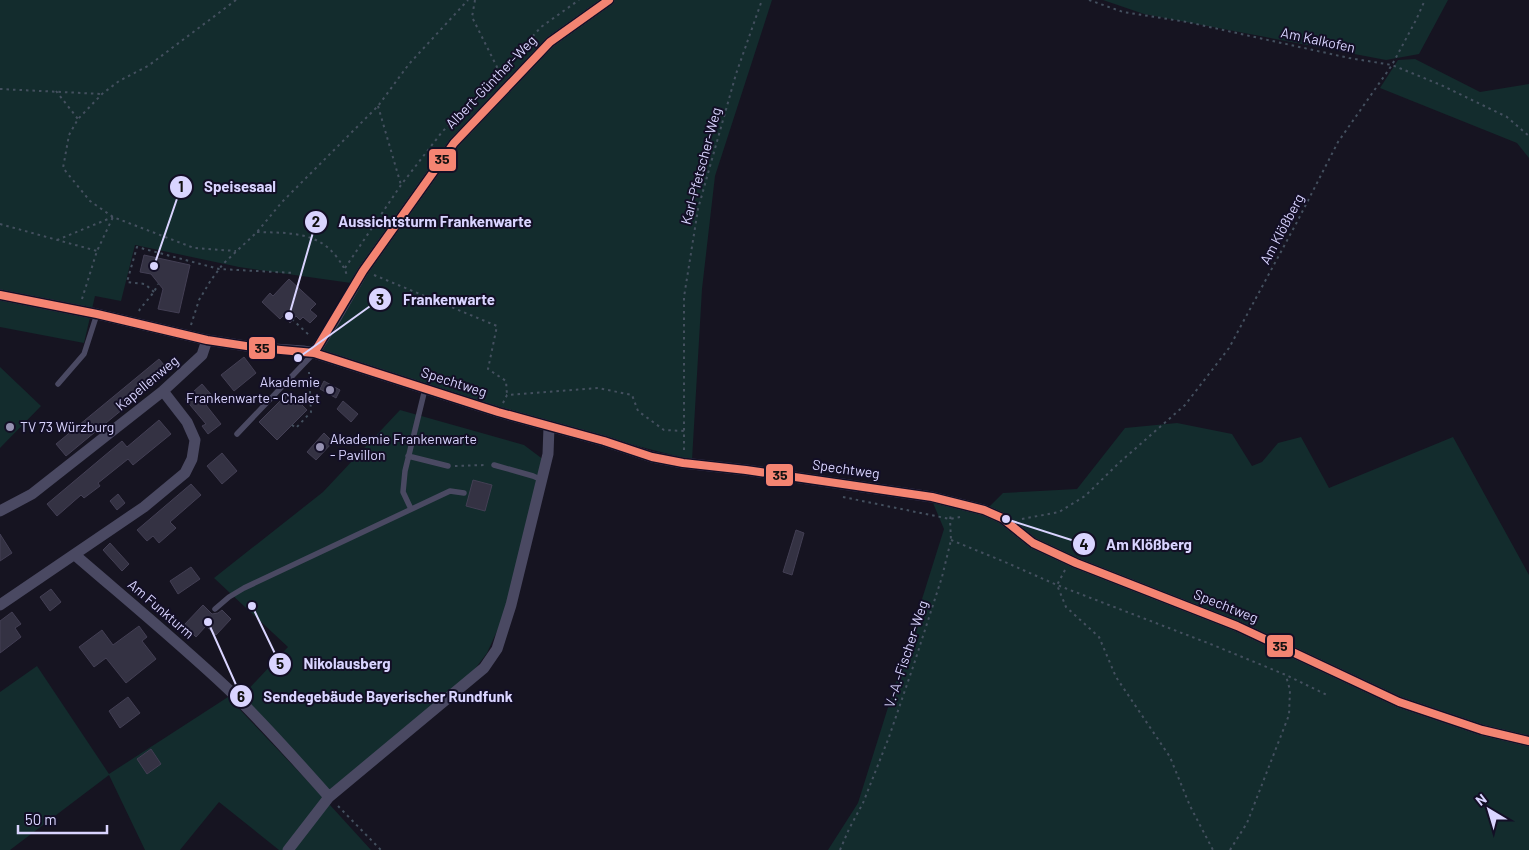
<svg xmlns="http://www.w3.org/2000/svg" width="1529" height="850" font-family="Barlow,sans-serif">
<rect width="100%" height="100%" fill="#161421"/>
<!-- green -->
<path fill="#132c2d" d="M0,0h772l-57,176 -13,113 -10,171 -141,-36 -230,-73 30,-68 -112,-16 -104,-22 -14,56 -26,-5 -11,47 -84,-16z
M1103,0h345l-29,54 -33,6 -242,-46z
M1415,59l65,33 49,-8v74l-12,-15 -137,-55 18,-28z
M0,367l41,39 -41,42z
M400,410l124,35 20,15 -42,160 -15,33 -15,20 -144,118 -86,-95 46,-49 -74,-69 109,-86z
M1177,423l55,11 20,32 10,-4 16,-19 23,-6 28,51 124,-51 76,138v275h-701l30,-47 86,-274 -11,-26 47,11 10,-8 13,-13 74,-4 48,-61z
M37,666l72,108 119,-77 92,97 51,56h-92l-60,-48 -39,48h-35l-36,-75 -99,75h-10v-158z"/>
<!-- building -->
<path fill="#343243" stroke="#433f54" d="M144,255l46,10 -11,48 -21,-4 5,-20 -12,-15 -11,-2z
M289,279l27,25 -6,6 7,6 -7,7 -7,-6 -3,3 -4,-4 -6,7 -7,-7 -3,3 -18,-17 8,-9 3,3z
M244,357l12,16 -22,18 -13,-16z
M159,359l10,12 -103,85 -10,-12z
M324,381l16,9 -4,8 -16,-9z
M202,384l12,14 -8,7 15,19 -13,10 -6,-8 4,-2 -21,-25z
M289,392l18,18 -30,30 -18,-18z
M343,401l15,13 -7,8 -14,-13z
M159,420l12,14 -38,31 -5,-6 -30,24 2,3 -16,12 -3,-3 -24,21 -10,-12 75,-63 5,6z
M324,433l9,9 -17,18 -9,-8z
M222,453l15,18 -15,13 -15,-18z
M473,480l19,5 -7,26 -19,-5z
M191,484l10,11 -31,27 6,6 -17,15 -6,-7 -6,5 -10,-11z
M118,494l7,9 -8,7 -7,-9z
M796,530l8,3 -12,42 -9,-3z
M0,534l12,19 -12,8z
M110,543l19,21 -7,7 -19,-21z
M191,567l9,12 -22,15 -8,-13z
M51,589l10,13 -11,9 -10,-14z
M203,605l9,9 6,-1 4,-3 9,9 -15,16 -10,-9 -10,11 -12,-12z
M12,612l9,12 -6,4 6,9 -21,16v-32z
M139,626l8,11 -5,4 14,18 -30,24 -20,-25 -12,9 -15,-20 23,-17 11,15z
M128,697l12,16 -20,15 -11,-17z
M151,749l10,15 -14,10 -10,-15z"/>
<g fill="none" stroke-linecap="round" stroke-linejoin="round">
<!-- path -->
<path stroke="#44505f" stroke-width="2" stroke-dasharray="2.5 4" stroke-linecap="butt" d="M236,0l-88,66 -29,15 -17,13 -24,25 -9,16 -6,33 27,33 23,16 81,31 42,3
M475,0l-3,17 28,56
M1089,0l34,12 64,10 162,36 43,7 49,20 66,32 22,19
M0,89l102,5
M56,91l22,28
M378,106l23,79
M0,224l97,27
M257,232c30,1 59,-1 79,24 5,7 9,12 11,20
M57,240l56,-23
M345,268l56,-83 41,-53 58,-59 41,-46 38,-27
M374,275l123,51 -9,43 18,12 1,14
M154,292l-9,-8 -18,-2 10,-35 82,22 75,4
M82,299l15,-48 16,-34
M139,311l1,-2 14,-17 4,-8
M292,319l18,17
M191,325l8,-25 12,-20 12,-16 34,-32 25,-30 96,-96 31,-42 59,-64
M503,403l4,-8 91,-7 34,7 6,16 26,19 21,1
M292,425l4,3 15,-16 -2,-40
M684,450v-153l14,-88 38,-135 26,-74
M455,466l31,-1
M843,497l107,22 10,-2
M1022,519l37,-7 26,-16 35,-34 65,-57 44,-57 68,-126 41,-80 54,-77 24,-45 9,-20
M951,540l54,22 52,23 156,60 73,30 41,20
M1065,570l-8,15 9,22 33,30 17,40 54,80 20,49 23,44
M338,806l43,44
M840,850l9,-21 14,-26 26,-66 25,-73 28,-87 9,-37 -1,-21 1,-4
M1230,850l17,-27 42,-108 1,-25 -4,-14"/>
<!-- lane -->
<path stroke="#4a4962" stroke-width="5.5" d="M58,384l26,-30 13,-40
M237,434l77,-81
M408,456l40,10
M494,465l39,11 9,4
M411,509l-8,-17 2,-21 20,-82
M215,609l14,-12 15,-9 206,-97 14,2"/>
<!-- street -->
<path stroke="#4a4962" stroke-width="11" d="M0,295l97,19 110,26 52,8 44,3 11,2 184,59 106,29 48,16 31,6 63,7 186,27 52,13 18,8 31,25 43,20 161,63 162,76 83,28 47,11
M314,353l22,-35 27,-47 91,-128 96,-101 59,-42
M0,511l32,-17 131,-103 39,-36 5,-15
M75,555c51,44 103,87 152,133 36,34 69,72 102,109
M0,605l144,-98 41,-34 7,-14 3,-19 -8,-18 -24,-31
M288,850l41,-53 155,-129 13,-19 14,-44 37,-151 1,-27"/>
<!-- bus-1 casing -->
<g stroke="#130f26" stroke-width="11">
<path id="bus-1" d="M0,295l97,19 110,26 52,8 55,5 184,59 106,29 48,16 31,6 63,7 186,27 52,13 18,8 31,25 43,20 161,63 162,76 83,28 47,11
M314,353l49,-82 91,-128 96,-101 59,-42"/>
</g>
<!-- bus-1 -->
<use href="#bus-1" stroke="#f48472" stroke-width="8"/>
</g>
<!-- markers -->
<g fill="#9591b1" stroke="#130f26" stroke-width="2">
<circle cx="330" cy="390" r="5"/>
<circle cx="10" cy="427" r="5"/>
<circle cx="320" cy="447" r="5"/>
</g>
<g text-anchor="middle" stroke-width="4" stroke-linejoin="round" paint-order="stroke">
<!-- street labels -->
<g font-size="14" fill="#d9d4ff" stroke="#130f26">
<text transform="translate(1318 40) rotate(12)" y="5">Am Kalkofen</text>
<text transform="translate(491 82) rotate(-46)" y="5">Albert-Günther-Weg</text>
<text transform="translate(701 166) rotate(-75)" y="5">Karl-Pfetscher-Weg</text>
<text transform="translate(1282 229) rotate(-62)" y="5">Am Klößberg</text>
<text transform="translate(454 382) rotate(18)" y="5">Spechtweg</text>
<text transform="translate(147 383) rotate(-40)" y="5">Kapellenweg</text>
<text transform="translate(846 469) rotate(8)" y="5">Spechtweg</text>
<text transform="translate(1226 606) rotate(22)" y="5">Spechtweg</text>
<text transform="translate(161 609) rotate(41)" y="5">Am Funkturm</text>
<text transform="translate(906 654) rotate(-72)" y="5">V.-A.-Fischer-Weg</text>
</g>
<!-- poi labels -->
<g font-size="14" fill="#d9d4ff" stroke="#130f26" text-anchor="start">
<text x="320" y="387" text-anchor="end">Akademie<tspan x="320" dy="16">Frankenwarte - Chalet</tspan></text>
<text x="20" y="432">TV 73 Würzburg</text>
<text x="330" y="444">Akademie Frankenwarte<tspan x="330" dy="16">- Pavillon</tspan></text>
</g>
</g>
<!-- callouts -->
<path fill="none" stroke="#d9d4ff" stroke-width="2" d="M154 266L181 187M289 316L316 222M298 358L380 299M1006 519L1084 544M252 606L280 664M208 622L241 696"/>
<g fill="#d9d4ff" stroke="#130f26" stroke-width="2">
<circle cx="154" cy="266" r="5"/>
<circle cx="289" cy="316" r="5"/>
<circle cx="298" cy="358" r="5"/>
<circle cx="1006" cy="519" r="5"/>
<circle cx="252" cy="606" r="5"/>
<circle cx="208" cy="622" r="5"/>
<circle cx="181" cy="187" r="12"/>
<circle cx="316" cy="222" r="12"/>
<circle cx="380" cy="299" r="12"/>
<circle cx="1084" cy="544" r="12"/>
<circle cx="280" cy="664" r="12"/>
<circle cx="241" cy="696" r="12"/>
</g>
<g font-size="15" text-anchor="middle" font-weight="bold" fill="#111">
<text x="181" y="192">1</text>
<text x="316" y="227">2</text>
<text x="380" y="305">3</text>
<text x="1084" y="550">4</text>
<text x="280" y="669">5</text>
<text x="241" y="702">6</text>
</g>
<g font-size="15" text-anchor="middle" font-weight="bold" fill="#d9d4ff" stroke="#130f26" stroke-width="4" stroke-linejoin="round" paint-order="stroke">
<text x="240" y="192">Speisesaal</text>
<text x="435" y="227">Aussichtsturm Frankenwarte</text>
<text x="449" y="305">Frankenwarte</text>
<text x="1149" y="550">Am Klößberg</text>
<text x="347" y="669">Nikolausberg</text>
<text x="388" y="702">Sendegebäude Bayerischer Rundfunk</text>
</g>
<g stroke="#130f26" stroke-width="2">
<rect x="428" y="148" width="29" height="24" rx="5" fill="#f48472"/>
<rect x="248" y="336" width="28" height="24" rx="5" fill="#f48472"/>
<rect x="765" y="463" width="29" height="24" rx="5" fill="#f48472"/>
<rect x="1266" y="634" width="28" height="24" rx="5" fill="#f48472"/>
</g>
<g font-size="14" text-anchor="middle" font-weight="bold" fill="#111">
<text x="442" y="164">35</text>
<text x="262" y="353">35</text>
<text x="780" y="480">35</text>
<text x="1280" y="651">35</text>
</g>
<!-- north arrow -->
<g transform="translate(1489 810) rotate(322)" stroke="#130f26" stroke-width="4" paint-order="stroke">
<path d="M0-4L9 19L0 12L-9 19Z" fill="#d9d4ff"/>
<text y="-8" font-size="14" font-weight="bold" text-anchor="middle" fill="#d9d4ff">N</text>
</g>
<!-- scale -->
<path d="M18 825v8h89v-8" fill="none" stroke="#d9d4ff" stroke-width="2.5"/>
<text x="25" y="825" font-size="15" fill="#d9d4ff" stroke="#130f26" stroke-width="4" paint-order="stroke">50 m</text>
</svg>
